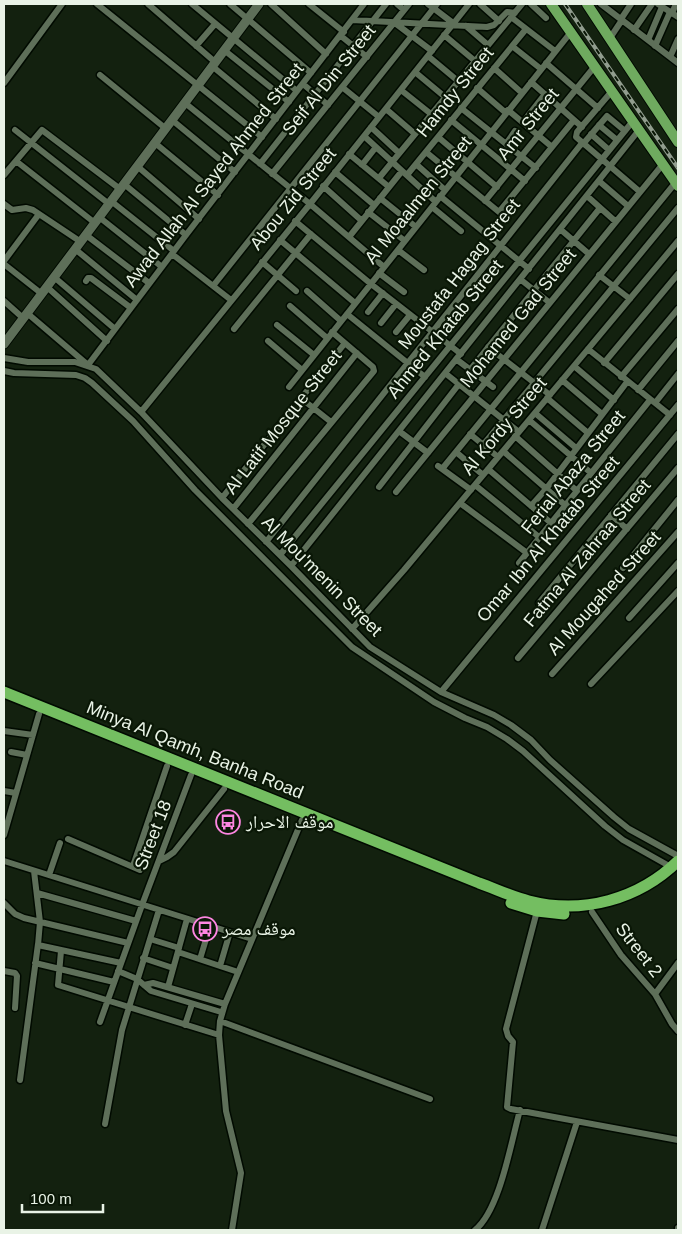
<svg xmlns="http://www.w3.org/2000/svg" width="682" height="1234" font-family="Arial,'Noto Naskh Arabic',sans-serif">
<rect width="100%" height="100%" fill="#13210f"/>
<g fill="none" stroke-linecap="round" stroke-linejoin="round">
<!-- minor casing -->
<g stroke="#010a00" stroke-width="9">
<path id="minor" d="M97,4l165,133
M148,4l67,58
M192,4l105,87
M230,4l81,69
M271,4l55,50
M309,4l35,28
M397,4l7,6
M428,4l25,19
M480,4l19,17
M531,4l15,14
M601,4l77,59
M658,4l20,13
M672,13l4,-9
M511,17l44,34
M621,19l10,-15
M352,20l135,7 7,-2 13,-13 8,1
M395,23l37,28
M466,26l22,19
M634,30l18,-26
M444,35l31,26
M341,36l26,21
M610,38l12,-18
M648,40l14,-33
M196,46l19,-22
M512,46l29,23
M655,46l15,-34
M224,50l65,52
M428,56l30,25
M670,57l8,-18
M546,63l52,45
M212,66l64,53
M494,68l28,25
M415,72l30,25
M100,75l65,53
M531,82l51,45
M4,83l58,-79
M303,84l25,21
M342,87l37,30
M477,88l29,25
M401,90l30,24
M612,91l-35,41 -1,5 63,54
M185,103l125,101 74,63
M461,108l75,60
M386,109l29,25
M508,110l44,37
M172,120l63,52
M451,120l74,61
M523,122l22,-28
M599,125l18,15
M371,127l28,26
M15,130l94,74
M591,134l18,16
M364,136l72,66
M438,137l59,50
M155,143l63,52
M506,144l9,-13
M583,144l24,-28 18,15
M426,152l73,60 75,-92
M349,154l40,33
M16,161l79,62
M260,164l126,-160
M416,164l29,26
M362,165l14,-18
M137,166l62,53
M335,172l39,33
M272,174l137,-170
M4,175l38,-45 78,59
M407,175l119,-146
M379,178l143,-174
M599,181l29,25
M124,184l62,51
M323,186l39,35
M440,196l89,73
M587,196l28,25
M380,198l36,29
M111,201l63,50
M485,201l110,-135
M4,204l8,6 14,-2 7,2 48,32
M432,207l29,24
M368,212l37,29
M99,217l63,50
M295,221l76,63 90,70
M560,229l29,25
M86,235l63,48
M349,237l53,-66
M280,240l75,63
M75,249l62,51
M398,250l26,20
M172,254l59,46
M4,261l35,-47
M262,262l34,29
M4,264l38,30
M379,273l25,19
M599,275l31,24
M54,277l61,52
M520,279l30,24
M86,281l2,-3h3l40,30
M213,286l224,-282
M47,287l60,54
M307,291l34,30
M4,301l19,17
M290,306l37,32
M368,312l15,-19
M27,313l61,52 98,-130 178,-231
M347,314l78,63
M381,323l15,-19
M277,325l37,30
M234,329l77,-95
M396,332l14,-17
M268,341l34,29
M407,343l15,-19
M488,347l62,48
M588,349l82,66
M4,358l24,4h47l21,7 45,43 81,86 69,68 79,81 71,45 53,23 17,10 20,15 19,20 64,57 15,12 49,27
M456,359l37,28
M604,363l74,-89
M574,366l40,34
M470,370l130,-162
M4,371l10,2 62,2 9,3 7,5 41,38 62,69 157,157 82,55 31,16 22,9 20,12 16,12 82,75 18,14 48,27
M445,373l74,59
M621,377l57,-68
M562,380l40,34
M289,387l282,-355
M638,390l40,-49
M547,398l41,35
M302,399l29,23
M655,403l23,-29
M141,412l169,-208 159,-200
M535,413l41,35
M529,420l62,53
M399,431l29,22
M470,434l28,23
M515,436l62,55
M483,445l195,-237
M503,451l62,54
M456,452l27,23
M438,466l33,24
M442,469l234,-287
M488,469l63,54
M475,485l64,52
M379,487l80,-103
M396,492l267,-328
M222,498l123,-155
M460,503l67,50
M531,506l15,-17 81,-107
M233,509l124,-156
M611,515l16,14
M248,524l126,-153 -1,-4 -41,-35
M266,542l316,-399
M280,555l353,-434
M519,563l131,-163
M291,566l348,-436
M623,568l55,-68
M539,603l139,-169
M629,618l49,-55
M352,629l52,-59 274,-329
M518,658l160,-190
M552,674l126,-142
M591,684l87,-93
M441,692l237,-287
M4,731l29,4
M11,752l16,3
M4,791l12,2
M4,835l35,-121
M68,839l72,31
M4,861l248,78
M159,861l8,-4 7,-5 50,-63
M133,866l34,-100
M34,871l6,51 -2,23 83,18
M49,875l11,-32
M37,893l99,28
M4,903l11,11 9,4 104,25
M537,911l-31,118 2,7 5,6 -6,65 4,2 167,31
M592,912l29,43 34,39 17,30 6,7
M150,939l29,9
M61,951l-3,34 161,50
M178,952l60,20
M143,958l30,10
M200,959l10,-33
M35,963l79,19
M220,966l10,-34
M4,971l11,2 2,3 -2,32
M118,971l19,8 14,12 70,21
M144,985l9,-2 72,21
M168,987l19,-68
M655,994l23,-31
M220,1021l210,78
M100,1022l42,-117 49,-130
M185,1025l7,-21
M20,1080l18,-136
M105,1124l17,-94 37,-120
M232,1230l9,-57 -15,-62 -7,-76 1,-14 5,-17 77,-184
M475,1230c25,-20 36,-88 45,-120
M542,1230l35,-108
M678,1230v-2"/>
</g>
<!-- tertiary casing -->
<g stroke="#010a00" stroke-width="11">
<path id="tertiary" d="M4,344l255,-340"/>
</g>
<!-- primary casing -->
<g stroke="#010a00" stroke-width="12">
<path id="primary" d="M551,4l127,182
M587,4l91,138"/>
</g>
<!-- trunk casing -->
<g stroke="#010a00" stroke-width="14">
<path id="trunk" d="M4,692l475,191c17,6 33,14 50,18 54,14 110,-2 149,-40
M511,903l26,8 27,3"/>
</g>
<!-- minor -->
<use href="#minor" stroke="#5e6f59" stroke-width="6"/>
<!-- tertiary -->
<use href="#tertiary" stroke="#5e6f59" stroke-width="9"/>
<!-- primary -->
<use href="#primary" stroke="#6faa5f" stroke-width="10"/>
<!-- trunk -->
<use href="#trunk" stroke="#74be61" stroke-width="11"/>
<!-- rail casing -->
<g stroke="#919d8e" stroke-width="4">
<path id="rail" d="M565,4l113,164"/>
</g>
<!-- rail -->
<use href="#rail" stroke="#0a1706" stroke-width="2" stroke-dasharray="5.5" stroke-linecap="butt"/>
</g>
<!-- icons -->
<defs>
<g id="bus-ring" transform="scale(1.25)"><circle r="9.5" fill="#0a1706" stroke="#fd86e1" stroke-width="1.5"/><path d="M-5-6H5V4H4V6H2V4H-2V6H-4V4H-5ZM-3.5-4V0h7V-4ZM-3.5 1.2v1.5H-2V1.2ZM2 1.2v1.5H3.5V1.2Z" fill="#fd86e1"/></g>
</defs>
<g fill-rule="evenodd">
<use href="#bus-ring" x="228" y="822"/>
<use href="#bus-ring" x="205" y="929"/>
</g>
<g text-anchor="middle" stroke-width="4.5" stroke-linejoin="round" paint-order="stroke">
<!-- street labels -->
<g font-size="18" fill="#e9f3e6" stroke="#0a1706">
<text transform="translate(329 80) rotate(-51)" y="6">Seif Al Din Street</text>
<text transform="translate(455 92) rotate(-51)" y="6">Hamdy Street</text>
<text transform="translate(528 124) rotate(-51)" y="6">Amr Street</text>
<text transform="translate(214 175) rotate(-52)" y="6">Awad Allah Al Sayed Ahmed Street</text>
<text transform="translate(293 199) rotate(-51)" y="6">Abou Zid Street</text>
<text transform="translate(418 200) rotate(-51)" y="6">Al Moaalmen Street</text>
<text transform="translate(459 274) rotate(-52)" y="6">Moustafa Hagag Street</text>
<text transform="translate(518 318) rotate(-51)" y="6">Mohamed Gad Street</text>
<text transform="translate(445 329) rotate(-51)" y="6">Ahmed Khatab Street</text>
<text transform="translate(283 422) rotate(-52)" y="6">Al Latif Mosque Street</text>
<text transform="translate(504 426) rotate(-50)" y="6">Al Kordy Street</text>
<text transform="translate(573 472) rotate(-51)" y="6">Ferial Abaza Street</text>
<text transform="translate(548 539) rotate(-50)" y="6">Omar Ibn Al Khatab Street</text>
<text transform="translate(587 553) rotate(-50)" y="6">Fatma Al Zahraa Street</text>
<text transform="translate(322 576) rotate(45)" y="6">Al Mou'menin Street</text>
<text transform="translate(604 593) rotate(-48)" y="6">Al Mougahed Street</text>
<text transform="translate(195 750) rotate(22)" y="6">Minya Al Qamh, Banha Road</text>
<text transform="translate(153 835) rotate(-69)" y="6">Street 18</text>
<text transform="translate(639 950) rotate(52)" y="6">Street 2</text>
</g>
<!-- poi labels -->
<g font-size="18" fill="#e9f3e6" stroke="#0a1706" text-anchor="start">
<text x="246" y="828">موقف الاحرار</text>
<text x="222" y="935">موقف مصر</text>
</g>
</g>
<!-- border -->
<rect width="682" height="1234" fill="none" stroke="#e9f3e6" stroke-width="10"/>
<!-- scale -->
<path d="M22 1204v8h81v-8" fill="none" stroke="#e9f3e6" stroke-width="2.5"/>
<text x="30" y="1204" font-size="15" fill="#e9f3e6" stroke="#0a1706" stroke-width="4" paint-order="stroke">100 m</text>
</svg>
